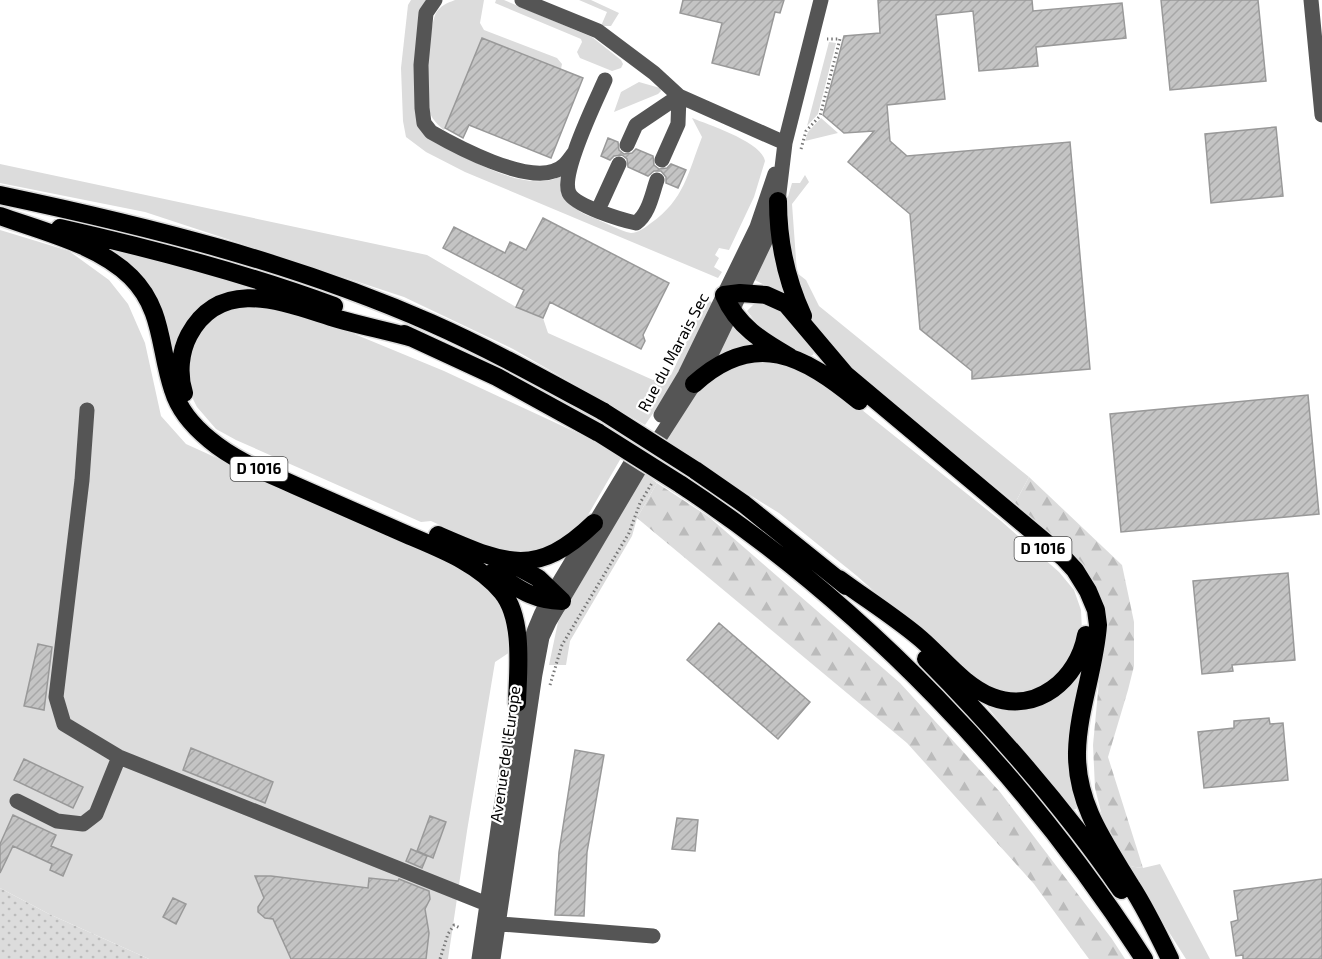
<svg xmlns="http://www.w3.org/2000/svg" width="1322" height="959" font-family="'Exo 2',sans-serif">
<defs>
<pattern id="forest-firs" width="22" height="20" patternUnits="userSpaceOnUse" patternTransform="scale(1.5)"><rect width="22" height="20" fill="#dcdcdc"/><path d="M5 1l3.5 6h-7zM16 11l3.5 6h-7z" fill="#bbb"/></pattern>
<pattern id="park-dots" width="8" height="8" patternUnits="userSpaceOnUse" patternTransform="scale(1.5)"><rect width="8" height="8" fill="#dcdcdc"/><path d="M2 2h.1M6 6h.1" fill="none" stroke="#bbb" stroke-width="1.8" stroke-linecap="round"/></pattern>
<pattern id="building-hatch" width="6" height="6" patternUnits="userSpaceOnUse" patternTransform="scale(1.5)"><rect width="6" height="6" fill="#c4c4c4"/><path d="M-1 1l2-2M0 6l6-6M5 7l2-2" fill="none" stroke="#a7a7a7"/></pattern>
</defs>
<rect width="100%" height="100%" fill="#fff"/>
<!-- grass -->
<path fill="#dcdcdc" d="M411,0h15l-11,97 21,46c35,16 86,50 124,34 2,21 12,33 32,40 10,4 28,14 39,16 7,0 15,-6 20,-10 33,-23 37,-50 51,-86l-10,-19c17,7 70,24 73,43l-11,36 -25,53 -10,-2 -4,7 4,3 -5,9 8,5 -4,6 -253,-106 -39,-20 -20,-15 -3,-16 -2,-53 7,-63z
M455,0h29l-4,23 4,7 73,28 5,6 -1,5 -79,-31 -38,92c-9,-7 -15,-15 -17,-27 -3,-13 3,-80 9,-90 4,-7 11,-10 19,-13z
M496,0h8l88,37 29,23 2,4 -2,4 -9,3 -32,-13 -3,-6 5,-10 -1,-3 -86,-36z
M579,0h12l28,13 -8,13h-10l6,-14z
M829,42l7,1 -18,71 -11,12z
M639,82l21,6 1,3 -3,3 -44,18 7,-20z
M821,118l17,15 -33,8 3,-9z
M0,164l427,91 89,52 27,11 5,15 105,47 18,-5 36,-77 7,7 -31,64 -38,56 -132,-76 -109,-52 -259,-85 -145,-29z
M805,175l4,7 -17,22 5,69 9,7 13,26 210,171 -14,26 -158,-130 -44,-47 -8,-20 -20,-67 2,-39 5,-17h8z
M0,230l69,21 40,29 19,24 17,39 16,73 25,28 265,120 29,15 28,31 5,40 -18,12 -28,169 -19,128h-299l-100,-45 -49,-26z
M772,238l16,53 -5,4 -30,-16z
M117,251l129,34 1,2 -29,10 -45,64 -48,-100 -10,-8z
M755,303c30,-3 45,28 59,49l-1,3 -7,1 -6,-3 -42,-28 -11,-14z
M237,305l56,8 59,20 92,38 140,65 37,22 -33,57 -15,18 -14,10 -34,11 -52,-10 -22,-14 -20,-9 -10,1 -185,-82 -20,-11 -19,-22 -7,-14 -3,-32 17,-39z
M731,324l24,21 -36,10z
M769,360l21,4 42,22 169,135 58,51 15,18 7,20 1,22 -17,40 -35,22 -28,-1 -32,-16 -113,-101 -78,-63 -117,-72c9,-14 17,-30 28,-43 20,-24 50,-35 79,-38z
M644,473l13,10 -20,35 -5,18 -62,105 -4,24h-17l9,-43z
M1087,663l-9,143 -2,3 -4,1 -87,-106 13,3z
M1160,864l50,95h-24l-59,-93 16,2z"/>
<!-- forest -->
<path fill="url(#forest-firs)" d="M1029,477l93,88 12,57v44l-6,24 -20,67 35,111 -16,-2 -24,-46 -8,-32 -2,-43 11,-117 -6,-37 -20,-32 -63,-56z
M657,483l52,34 191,166 100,109 112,147 13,20h-36l-55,-75 -127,-141 -270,-225z"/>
<!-- park -->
<path fill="url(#park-dots)" d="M0,888l49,26 100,45h-149z"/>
<!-- building -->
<path fill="url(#building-hatch)" stroke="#999" stroke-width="1.5" d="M683,0h101l-4,13 -5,-1 -16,63 -47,-12 10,-40 -42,-10z
M878,0h154l1,11 89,-8 4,35 -90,9 2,19 -59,5 -6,-60 -37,4 9,84 -58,6 3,36 17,15 163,-14 20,227 -118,10v-8l-52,-42 -10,-115 -62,-52 26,-31 -30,2 -21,-18 21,-79 36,-3z
M1161,0h97l8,81 -96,9z
M482,38l101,40 -32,80 -82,-33 -6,13 -18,-10z
M1276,127l7,69 -72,7 -6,-69z
M608,138l10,4 1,8 5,4 8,-1 4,-4 17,7 1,9 5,4 8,-1 4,-4 15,6 -8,18 -12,-5v-6l-5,-6h-7l-6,5 -20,-9 -1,-8 -5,-4 -8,1 -4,4 -9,-4z
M543,218l126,65 -26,52 2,6 -4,8 -91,-47 -7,16 -27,-11 8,-17 -81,-42 11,-21 51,26 5,-11 16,8z
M1308,395l11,119 -198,18 -11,-118z
M1288,573l7,87 -63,5 1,6 -31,3 -9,-93z
M719,623l91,79 -32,37 -91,-79z
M38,644l14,3 -8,63 -20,-4z
M1269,718l1,6 13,-1 5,57 -84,8 -6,-56 36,-4v-7z
M191,748l82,34 -8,21 -82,-33z
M575,750l29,5 -17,97 -3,64 -29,-1 4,-63z
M24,759l59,28 -10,21 -59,-28z
M13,815l43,20 -5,11 21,9 -9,21 -13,-6 2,-6 -39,-18 -13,27v-29z
M430,816l16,6 -13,36 -16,-7z
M677,818l21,2 -3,31 -23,-2z
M411,849l16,7 -5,12 -16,-7z
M255,876h16l97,12 1,-10 29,3 1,-2 30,12 1,8 -5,10 4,24 -3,26h-135l-18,-40 -8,-1 -7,-6v-5l6,-9z
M1322,879v80h-79v-4l-7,1 -5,-34 7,-2 -4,-29z
M173,898l13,6 -10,20 -13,-7z"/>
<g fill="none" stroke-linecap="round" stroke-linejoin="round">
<!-- highway casing -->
<g stroke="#dbdbdb" stroke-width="21">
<path id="highway" d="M0,195c147,31 292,67 431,128 59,26 116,58 173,89
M778,201c0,40 8,78 25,115
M0,216c42,15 99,29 131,61 33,33 28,72 42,113 6,20 21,37 37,50 25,21 55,32 84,45 39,17 77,34 116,51 33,14 69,28 92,56 22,27 16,78 15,111
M60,228c93,21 185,45 274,78
M404,334l93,43 102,56
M790,357c-28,-16 -53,-31 -66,-62l16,-2 26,2 20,9 60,71 217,182 12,13 13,21 8,19 2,15c-3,43 -20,84 -21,127 -1,52 28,91 54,134 15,23 27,48 39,73
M694,384c61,-56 110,-28 165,17
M184,393c-6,-19 -4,-41 5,-58 33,-61 98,-31 149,-16 25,7 50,12 75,19
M695,470l49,34 102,82
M680,484c184,121 345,290 464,475
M438,535c67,29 98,44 156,-12
M511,563l27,15 24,23
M493,572c25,16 38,28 69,29
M839,579c27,20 56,38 82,60 22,19 43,47 71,58 45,17 86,-18 94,-62
M926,659c71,72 138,148 195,231"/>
</g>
<!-- path -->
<path stroke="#777" stroke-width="3" stroke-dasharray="1.5 3" stroke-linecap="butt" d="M801,149l5,-18 14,-15 20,-77h-13
M550,685l12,-40 67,-112 11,-30 12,-20
M440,959l8,-25 6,-9 6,3"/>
<!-- minor -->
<path stroke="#555" stroke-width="15" d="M435,0l-9,13 -5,52 1,43 2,15 7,9c28,16 93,50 123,39 10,-3 14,-10 20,-18
M522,0l76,31 56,42 25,23 106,47
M1311,0l11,115
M605,80c-9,21 -45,93 -36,113 6,13 53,27 67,30 13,-9 16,-29 21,-43
M627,145l9,-20 43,-29
M662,160l16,-36 1,-28
M598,210l21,-46
M87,410l-5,70 -26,217 8,27 55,33 368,147
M661,415l24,-40 72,-148 18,-53
M17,801l40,20 26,3 13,-10 23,-57
M489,923l164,13
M479,959c10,-66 19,-133 29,-199 9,-54 13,-111 40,-159l89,-148
M493,959l42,-285 7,-37 7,-15 91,-154 65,-101 65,-136 8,-30 7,-58 36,-143"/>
<!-- highway -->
<use href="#highway" stroke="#000" stroke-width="18"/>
<!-- highway-bridge casing -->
<g stroke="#dbdbdb" stroke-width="21" stroke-linecap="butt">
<path id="highway-bridge" d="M604,412l91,58
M599,433l81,51"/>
</g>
<!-- highway-bridge -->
<use href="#highway-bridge" stroke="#000" stroke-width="18"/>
</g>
<g text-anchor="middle" stroke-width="4.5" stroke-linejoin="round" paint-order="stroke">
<!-- shield labels -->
<g fill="#fff" stroke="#4c4c4c" stroke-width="1.5">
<rect x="230.5" y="457" width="57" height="24" rx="4.5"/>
<rect x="1014.5" y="537" width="57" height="24" rx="4.5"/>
</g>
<g font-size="15" font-weight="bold" fill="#000">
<text x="259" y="474">D 1016</text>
<text x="1043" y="554">D 1016</text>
</g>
<!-- street labels -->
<g font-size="16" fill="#000" stroke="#fff">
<text transform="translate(673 352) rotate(-62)" y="6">Rue du Marais Sec</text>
<text transform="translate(505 754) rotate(-82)" y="6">Avenue de l'Europe</text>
</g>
</g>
</svg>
